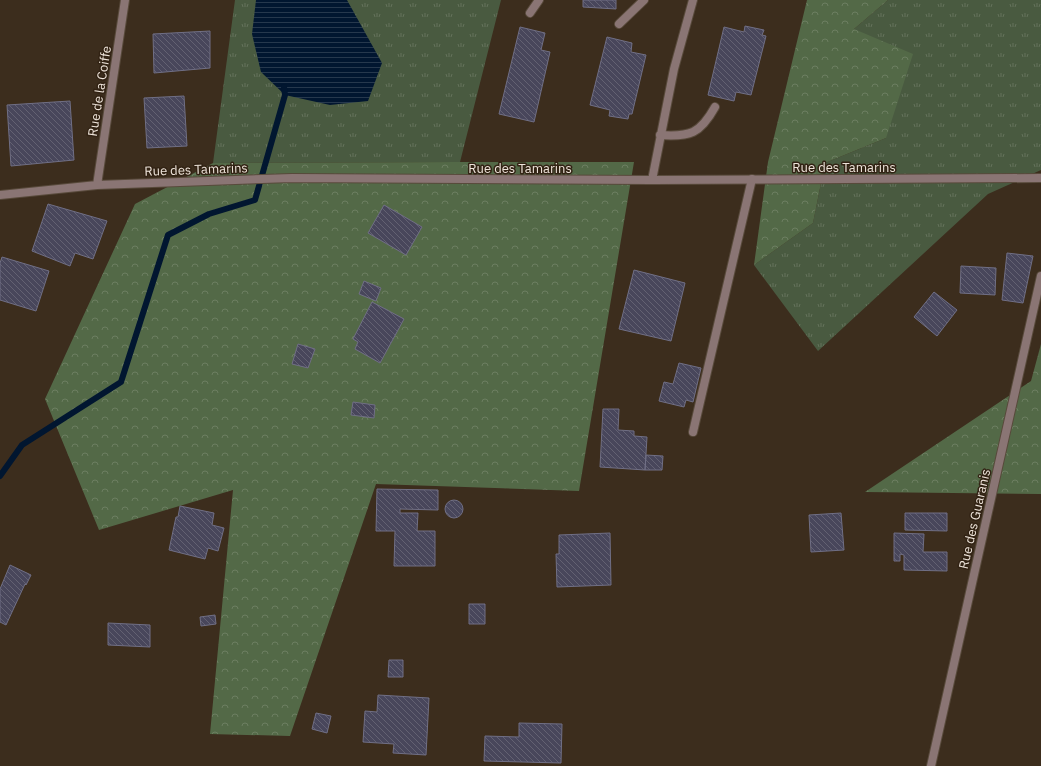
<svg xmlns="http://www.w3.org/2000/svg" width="1041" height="766" font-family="'IBM Plex Sans',sans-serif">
<defs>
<pattern id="grass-tufts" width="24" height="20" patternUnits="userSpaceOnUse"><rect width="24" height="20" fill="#495a40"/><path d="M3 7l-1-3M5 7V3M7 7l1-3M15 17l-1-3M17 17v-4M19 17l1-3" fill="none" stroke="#64725b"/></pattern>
<pattern id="forest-crowns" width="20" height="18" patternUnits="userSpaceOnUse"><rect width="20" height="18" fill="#536947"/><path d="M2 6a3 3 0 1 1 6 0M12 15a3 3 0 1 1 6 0" fill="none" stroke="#6c7e61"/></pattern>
<pattern id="water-rules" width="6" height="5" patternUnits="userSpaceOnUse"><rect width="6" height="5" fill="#011630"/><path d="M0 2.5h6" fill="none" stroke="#26384d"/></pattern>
<pattern id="building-back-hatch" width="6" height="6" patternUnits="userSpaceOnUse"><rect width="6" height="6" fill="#48465b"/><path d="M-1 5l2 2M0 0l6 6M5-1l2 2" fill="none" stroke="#636172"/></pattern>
</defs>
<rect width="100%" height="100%" fill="#3c2d1d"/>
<!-- grass -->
<path fill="url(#grass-tufts)" d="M235,0h266l-41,162 -247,1z
M888,0h153v170l-53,24 -170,157 -64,-86 59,-42 12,-60 61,-25 -32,-109z"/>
<!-- forest -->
<path fill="url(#forest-crowns)" d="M807,0h81l-34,29 59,25 -27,84 -61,25 -12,60 -59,42 14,-103z
M460,162h174l-55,329 -203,-7 -86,252 -80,-2 23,-244 -134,40 -54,-131 90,-195 78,-41z
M1041,344v150l-176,-2 166,-111z"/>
<!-- water -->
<path fill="url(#water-rules)" d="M256,0h91l35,63 -14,38 -38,4 -45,-10 -24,-23 -9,-38z"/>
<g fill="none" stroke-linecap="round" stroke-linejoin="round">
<!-- stream -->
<path stroke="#011630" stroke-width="6" d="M0,476l22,-31 99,-63 47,-147 41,-21 46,-14 30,-105 -1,-8"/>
</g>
<!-- building -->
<path fill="url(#building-back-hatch)" stroke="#706f85" d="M583,0h33v9l-33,-2z
M745,26l19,4 -2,5 4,1 -15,59 -15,-3 -2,9 -26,-6 16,-68 20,5z
M520,27l25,6 -4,17 9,2 -16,70 -35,-8z
M210,31v37l-56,5 -1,-39z
M607,37l25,6 -1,9 15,3 -14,59h-3l-1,5 -19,-3 1,-6 -20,-5z
M184,96l3,50 -40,2 -3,-50z
M70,101l4,59 -63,6 -4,-61z
M48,204l59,17 -14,38 -18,-6 -5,13 -38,-15z
M384,205l38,22 -16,28 -38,-22z
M1007,253l26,3 -10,47 -21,-3z
M2,257l47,14 -13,40 -36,-11v-37z
M961,266l35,2 -1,27 -35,-2z
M634,270l51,13 -14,58 -52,-12z
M364,281l17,7 -5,13 -17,-7z
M934,292l23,18 -20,26 -23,-19z
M372,302l32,17 -24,44 -25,-14 3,-7 -5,-3z
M298,344l17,5 -7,19 -16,-4z
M679,363l22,5 -8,34 -7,-2 -2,7 -25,-6 5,-19 9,2z
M353,402l22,3 -1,13 -23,-3z
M603,409h16l-1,21 16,1v5l13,1 -2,33 -45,-3z
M646,455l17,1 -1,14h-17z
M377,489l61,1v20l-38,-1v4h18l-1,18h18v35h-41l1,-35h-19z
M445 509a9 9 0 1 1 18 0a9 9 0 1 1-18 0Z
M180,506l34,7 -2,12 12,3 -6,23 -10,-3 -3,11 -36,-9 7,-33h2z
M841,513l3,37 -33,2 -2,-37z
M905,513h42v18l-42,-1z
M610,533l1,52 -54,2 -1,-33h3v-19z
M894,533l30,1 -1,18h24v19l-43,-1v-15l-4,-1v7h-6z
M10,565l21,10 -5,10 -1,-1 -19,41 -6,-3v-33z
M469,604h16v20h-16z
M215,615l1,9 -15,2 -1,-9z
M108,623l42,2v22l-42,-2z
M389,660h14v17h-15z
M378,695l51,3 -3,57 -33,-2 1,-9 -31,-2 2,-31 12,1z
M316,713l15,3 -4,17 -15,-4z
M519,723l43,1 -1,39 -77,-2 1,-25 34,1z"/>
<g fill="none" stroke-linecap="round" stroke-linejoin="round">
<!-- service casing -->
<g stroke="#584a3b" stroke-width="10">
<path id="service" d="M530,13l9,-13
M619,24l25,-24
M660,135c30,2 40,-1 55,-28
M652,180l22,-111 19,-69
M693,432l59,-253"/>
</g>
<!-- minor casing -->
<g stroke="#584a3b" stroke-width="10">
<path id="minor" d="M97,185l28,-185
M0,195l97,-10 195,-7 360,2 389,-2
M931,766l110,-490"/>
</g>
<!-- service -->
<use href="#service" stroke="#8a7574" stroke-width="8"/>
<!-- minor -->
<use href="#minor" stroke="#8a7574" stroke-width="8"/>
</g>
<g text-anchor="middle" stroke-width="3" stroke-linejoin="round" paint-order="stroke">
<!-- street labels -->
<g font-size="13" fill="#eee4da" stroke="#322314">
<text transform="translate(99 91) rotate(-81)" y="5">Rue de la Coiffe</text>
<text x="844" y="172">Rue des Tamarins</text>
<text x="520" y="173">Rue des Tamarins</text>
<text transform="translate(196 169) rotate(-2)" y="5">Rue des Tamarins</text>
<text transform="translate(974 519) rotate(-77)" y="5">Rue des Guaranis</text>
</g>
</g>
</svg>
